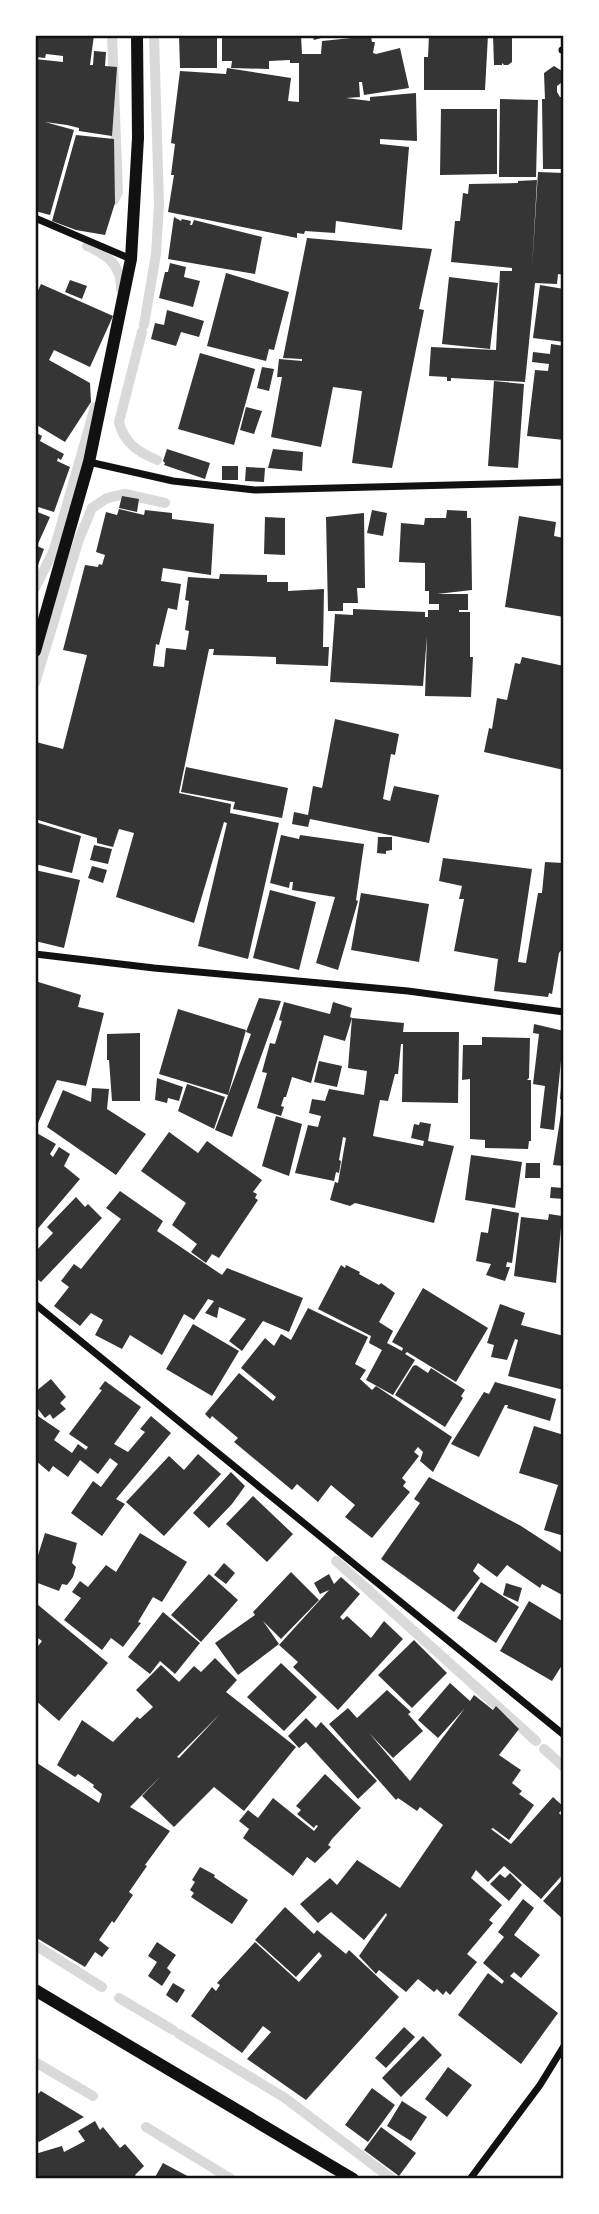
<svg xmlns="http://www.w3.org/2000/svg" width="599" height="2214" font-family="Inter,sans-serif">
<rect width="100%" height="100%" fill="#fff"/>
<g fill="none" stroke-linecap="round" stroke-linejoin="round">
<!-- stream -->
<path stroke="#d9d9d9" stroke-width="10" d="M105,204l9,-4 4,-8 -6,-157
M87,246c21,9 34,19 34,43
M144,325l12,-71 3,-50 -5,-169
M142,332l-23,90c5,21 19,30 38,38
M35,588l19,-38 41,-143
M35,683l44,-144 13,-31 15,-10 18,-4 40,9
M336,1561l200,180
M544,1749l20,18
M35,1945l67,42
M119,1998l54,32
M179,2034l106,64 107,81
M35,2062l58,34
M146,2127l85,52"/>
</g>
<!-- building -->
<path fill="#353535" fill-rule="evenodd" d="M35,35h59l-4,30h3l1,-14 12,1 -1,14 12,1 -5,69 -33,-5v-3l-12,-3 -22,-3 29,8 -24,85 -15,-4v-152l28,3v-6l-17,-2 -1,4 -10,-1z
M179,35h38v33h-37z
M222,35h79l1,19h19l1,-13 49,-5 1,6h3l-2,11 3,1 24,-6 9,40 -45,7 -2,-13h-3l1,15 -14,1 24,3v-4l46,-4 1,48 -37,-2v5l29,3 -7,83 -66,-9 -1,12 -30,-2 -1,3 -7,-1v5l-129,-26 6,-37h-3l4,-31 -4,-1 9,-72 46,3 1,-6 64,10 -3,23 11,1v-39h-9v-3l-21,1v8l-38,-1 1,-7h-10z
M312,35h16v1l-14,4z
M429,35h59l-3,55h-61v-33h4z
M493,35h19v27l-4,3h-4l-2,-2v2h-8z
M554,66l8,5 2,5 -3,7 -4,3v6l3,5h4v72h-21l-1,-70h3l-1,-26z
M500,99l38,1 -2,77h-37z
M441,109h56v65l-57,1z
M76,135l38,4 1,64 -10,32 -29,-5 -24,-9z
M538,172l26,1v102l-6,-1 -1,10 -22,-1 -10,99 -74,-4v3h-4v-4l-18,-1 2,-29 65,3 4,-79h12v-3l-61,-6 4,-41h5l3,-28 5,1 1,-10 49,-1v-2l19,-1 -5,89z
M174,217l7,4 1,-2 9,2 -1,4h2l2,-5 68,17 -7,37 -87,-15z
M307,238l125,11 -13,60 5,1 -32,158 -40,-5 10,-72 -29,-4 -12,60 -50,-10 11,-60h-5l2,-18 23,2v-2l-19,-1z
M170,263l16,4 -2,10 16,4 -7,26 -34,-9 6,-26h3z
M226,273l63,19 -15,58 -5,-1 -3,12 -59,-15z
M449,277l49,6 -8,66 -48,-5z
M70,280l17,6 -5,13 -17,-7z
M41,284l72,32 -23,51 -36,-17 -5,10 41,23 1,19 -26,40 -30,-18v-127z
M540,285l24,4v53l-31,-4z
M167,310l37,11 -5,16 -18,-5 -5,14 -25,-7 4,-16 9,2z
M551,344l13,2v94l-37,-4 8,-66 13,1 1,-7 -17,-2 1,-10 17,2z
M200,353l55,16 -21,76 -56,-16z
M262,367l12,2 -5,22 -12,-3z
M494,381l30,3 -6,84 -30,-2z
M246,407l16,4 -8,23 -14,-4z
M35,432l7,4 -2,5 24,13 -3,6 -3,-2 -1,3 13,6 -16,45 -19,-6z
M167,449l43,14 -5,16 -41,-14 1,-2 -2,-2z
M273,449l30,3 -1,19 -34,-3z
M222,466h16v14h-16z
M246,467l19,1 -1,14 -19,-1z
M122,496l17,3 -2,13 -18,-4z
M119,509l25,6 1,-5 27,3v6l42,5 -3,51 -48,-7 -2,13 20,3 -4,26 -9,-2 -9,37 -3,-1 -3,22 11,1 2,-19 20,2 3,-19 -4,-1 4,-29 -4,-1 3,-23 31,2 1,-5 47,1v7h21v9l36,-2 -1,58h6l-1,19 -52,-2v-7l-63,-2 1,-6h-5l-30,144 52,11 -1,9 49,10 -31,136 -50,-13 29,-123 -3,-1 -30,101 -78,-26 18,-64 -15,-4 -6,18 -16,-4v-5l-62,-19v-73l1,-4 27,7 24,-94 -24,-5 22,-85 13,2 1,-3 3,1 3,-10 -9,-3 10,-40 11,3z
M372,510l15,3 -4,23 -16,-3z
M447,510l20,1v7h4l1,72 -35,4h31v16h-9v2h11v45h3l-2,40 -46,-1 2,-60 -4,50 -93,-4 5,-68 18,1v-6l72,3v5h3v-7h11v-6h-10v-13h-4v-28l-26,-1 2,-39 23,2 1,-7h21z
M35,511l15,6 -13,29 7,3 -9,24z
M364,513l1,75h-8l1,15h-15v8h-15l-2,-94z
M519,516l37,6 -2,14 10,2v79l-59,-10z
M265,517l20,1v37l-21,-1z
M522,657l42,9v104l-80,-18 5,-24 3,1 5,-31 10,2 8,-37 5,1z
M335,719l64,15 -4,21 -4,-1 -8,45 7,2 4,-15 45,9 -10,48 -119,-24 -2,8 -16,-3 2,-12 14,3 5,-29 9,2z
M186,767l102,21 -6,30 -49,-9 2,-7 -54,-10z
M35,822l46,14 -9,37 -37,-9z
M281,835l18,4 1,-4 64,9 -8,56 2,1 -20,69 -22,-7 19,-66 -43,-7 1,-8h-3l-1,6 -19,-5z
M378,837h14v13l-6,1v3l-9,-1z
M94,845l18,4 -4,15 -18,-4z
M443,858l89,11 -14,93 8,1 12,-70h4l3,-31 19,1v84l-5,6 -7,41 -3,-1 -1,4 -54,-6 4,-32 -44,-8 10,-52h-5l3,-13 -23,-5z
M92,866l15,4 -4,13 -15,-5z
M35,870l45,10 -16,68 -29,-7z
M270,890l46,12 -17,68 -46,-12z
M361,893l68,11 -10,58 -68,-12z
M35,981l46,14 -3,12 26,6 -18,73 -29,-6 -22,50v-56l3,-5 -3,-1z
M259,998l22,3 -49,136 -17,-7 36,-96 -5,-2z
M284,1002l46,12 3,-12 19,6 -2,9 2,1 -7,23 -21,-6 -13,48 -19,-6 -6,20h-2l-3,9 3,1 -3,9 -24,-8 10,-35 -5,-1 8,-29 5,1 7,-23 -3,-1z
M178,1009l68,21 -18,65 -69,-21z
M352,1018l52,5 -1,9h56l-1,71 -56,-1 1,-58h-2l-3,30h-3l-7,27 -8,-1 -7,36 50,10 1,-5 -13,-3 3,-14 5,1 1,-3 11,2 -3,17 26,5 -20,77 -79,-20 -5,3 -20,-6 5,-18 3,1 8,-45 -3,-1 -4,23 2,1 -2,12 -3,-1 -2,9 -39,-8 13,-48 10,2 3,-11 -12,-3 3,-14 13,2 4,-12 35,6 3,-24 -19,-3z
M534,1024l30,7 -10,99 -14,-2 5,-42 -12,-2 6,-50 -6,-1z
M140,1033v68h-28l-3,-41h-2v-26z
M482,1037l48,1 -1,40 -2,2h4v61h-2l-1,8 -43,-1v-8l-15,-1v-60l-8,1 1,-35h19z
M319,1061l23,5 -5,21 -23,-5z
M562,1076h2v24l-4,-1z
M157,1078l26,9 -4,14 -11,-3 -1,5 -12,-3z
M187,1084l38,13 -11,32 -36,-18z
M92,1088l17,1 -2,20 39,25 -30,41 -69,-48 16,-37 28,12z
M562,1107h2v59l-11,-1z
M276,1116l26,8 -13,52 -27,-10z
M35,1132l21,12 -6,10 3,3 6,-10 11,7 -6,12 16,13 -45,53z
M169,1132l29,21 9,-12 55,39 -9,12 4,2 -2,4 3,2 -39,58 -7,-4 -6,9 -15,-11 6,-8 -25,-19 14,-22 -45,-32z
M471,1155l51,7 -7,46 -50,-8z
M526,1163h14v15h-15z
M551,1187l13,1v11l-14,-1z
M120,1191l43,30 -6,10 65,44 5,-7 76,30 -14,34 -26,-11 -21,30 -13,-10 17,-22 -27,-12 -2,11 -12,-5 9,-12 -6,-2 -14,21 -10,-6 -22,41 -32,-20 -8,14 -27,-14 8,-15 -12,-7 -11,13 -26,-20 15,-19 -8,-6 13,-17 7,5 40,-50 -15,-11z
M76,1197l9,10 3,-3 14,14 -61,64 -6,-5v-25l18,-19 -6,-6z
M492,1208l27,5 -7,50 -5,-1 -1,5h4l-5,14 -19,-6 5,-11 -15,-3 5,-29 7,1z
M549,1214l13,2 -6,67 -42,-7 7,-59 27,3z
M341,1265l4,3 1,-3 14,7 -1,2 20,11 2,-2 14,10 -16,29 14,9 -6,12 15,8 1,-3 -11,-6 31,-54 65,40 -32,54 -49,-30 -2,2 10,6 -22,35 -27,-15 16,-30 -13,-7 2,-7 -53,-27z
M500,1304l25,9 -4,12 43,11v54l-56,-14 10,-36 -3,-1 -8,21 -16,-3 3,-12 -7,-2z
M308,1308l60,29 -13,27 11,6 -6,9 12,11 4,-4 76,51 -19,35 -13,-11 3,-9 -5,-5 -4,5 5,4 -17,22 4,4 -3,4 7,6 -38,46 -27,-21 10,-12 -24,-20 -13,17 -21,-18 -5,6 -58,-48 4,-4 -26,-22 -2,3 -5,-5 34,-41 34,28 3,-4 -35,-29 24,-30 9,8 7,-12 10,6z
M193,1324l46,27 -27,45 -46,-27z
M416,1365l12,8 3,-5 34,22 -4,6 2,2 -18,29 -50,-32 18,-29z
M51,1379l15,18 -6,6 6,6 -13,10 -3,-5 -5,4 -10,-13v-13z
M105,1381l36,26 -27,37 14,8 17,-20 -5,-3 11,-13 20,17 -55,66 9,5 -23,32 -31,-23 22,-32 8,6 17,-23 -8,-6 -12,16 -18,-14 -12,17 -15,-11 -4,6 -14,-12v-46l25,17 -6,9 18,13 6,-9 8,6 2,-3 -19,-13 33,-44 -3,-1z
M495,1382l61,17 -6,22 -43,-13 1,-3h-3l-26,52 -28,-13 33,-52 5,2z
M534,1426l30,9v101l-20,-6 14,-45 -39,-12z
M198,1454l23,20 -57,62 -38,-34 43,-46 15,14z
M231,1472l14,14 -13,18 -23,24 -16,-15z
M429,1477l92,49 40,26 3,-5v49l-22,-12 -2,4 -33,-23 -10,12 -19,-14 -5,8 7,7 -26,34 -73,-53 39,-56 -6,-4z
M253,1496l40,38 -26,28 -41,-38z
M45,1533l32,10 -5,20 4,4 -3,10 -6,8 -5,-1 -3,7 -24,-9v-17z
M140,1533l47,29 -25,40 -9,-5 -15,25 3,1 -18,24 -12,-9 -9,12 -38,-30 17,-22 -9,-6 8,-11 8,6 18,-22 10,7z
M224,1563l11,10 -9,11 -12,-9z
M291,1572l28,28 -38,39 -18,-18 16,23 -41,31 -23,-32 40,-28 -2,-3z
M209,1574l29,26 -37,42 -30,-27z
M329,1574l5,10 7,-7 19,17 -20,23 3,3 4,-4 24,22 13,-17 19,18 -65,71 -45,-43 5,-5 -19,-17 50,-55 -9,4 -6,-11z
M481,1582l38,25 -23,36 -39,-25z
M506,1583l16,5 -4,14 -15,-7z
M529,1601l35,21v40l-12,19 -52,-30z
M37,1604l71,59 -49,58 -24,-21v-50l7,-9 -7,-5v-30z
M163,1612l37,31 -25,31 -15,-13 -10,13 -22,-17z
M414,1640l33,33 -35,35 -34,-33z
M215,1658l22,22 -11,12 70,55 -52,64 -30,-24 -40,40 -32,-31 19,-20 -31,31 40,24 -25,34 2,1 -18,26 4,3 -19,28 -2,-2 -13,19 10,8 -7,9 -7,-5 -10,15 -50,-30v-171l2,-3 62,40 3,-9 -9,-7 1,-2 -16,-11 -3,3 -18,-12 25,-45 31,22 24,-25 3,2 13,-12 -17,-17 25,-25 18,17 15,-16 7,6zM220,1714l-41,44 -2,-1z
M281,1663l36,34 -33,34 -37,-34z
M450,1683l20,18 4,-6 19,15 3,-4 23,23 -20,26 22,15 -9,13 10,8 -3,3 15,11 -25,35 -16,-12 -2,1 20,15 42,-47 11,10 -5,6 5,5v55l-23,26 -37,-33 -16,16 -12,-12 -5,8 31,27 -13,15 4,3 -26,31 10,8 -27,33 -4,-4 -3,4 -6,-6 -3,3 -16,-13 -12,13 -27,-22 -3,4 -17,-18 28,-41 -1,-2 -22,27 -33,-28 -13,11 -18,-19 30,-26 7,7 20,-25 43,28 43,-63 -23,-18 -3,4 -19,-13 -2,2 -67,-76 19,-16 9,10 30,-28 24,22 -3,2 15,17 -30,27 -24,-25 41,48 55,-73 -27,30 -20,-18z
M306,1718l10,10 5,-6 56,59 -19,18 -52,-57 -7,6 -11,-12z
M325,1774l36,34 -29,31 -4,6 3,2 -16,16 -8,-6 -14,19 -50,-38 6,-9 -10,-8 9,-11 10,8 15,-20 41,33 4,-5 -2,-1 -2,3 -17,-14 4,-4 -5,-4z
M200,1867l15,8 -1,2 34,23 -16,24 -41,-27 3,-4 -4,-3 5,-8 -3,-2z
M510,1873l12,12 -13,16 -19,-17 10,-10 5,4z
M564,1878v42l-21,-19z
M523,1899l11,9 -20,27 26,20 -19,23 -7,-6 -4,4 48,37 -37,51 -63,-49 30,-42 14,11 2,-3 -21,-18 21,-26 -6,-5z
M285,1907l29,27 3,-4 29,24 3,-4 50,47 -93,103 -59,-41 24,-27 -8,-6 -21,27 -51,-37 21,-29 4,4 4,-6 -3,-2 38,-41 44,40 23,-26 -3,-4 -23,25 -41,-37z
M157,1942l19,13 -9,13 4,4 -9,14 -14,-10 9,-14 -9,-6z
M173,1983l12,7 -8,13 -11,-8z
M404,2027l11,10 -29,31 -11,-10z
M423,2036l19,19 -41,42 -19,-19z
M448,2067l24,18 -25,32 -22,-18z
M372,2088l23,17 -27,37 -23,-17z
M41,2091l43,26 -45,25 -4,-4v-41z
M402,2101l25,16 -16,24 -24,-15z
M95,2121l5,9 3,-3 17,21 5,-4 19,22 -9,9 3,4h-103v-25l27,-8 2,6 21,-11 -7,-10z
M381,2127l35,26 -17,23 -35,-26z
M163,2163l30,16h-39z"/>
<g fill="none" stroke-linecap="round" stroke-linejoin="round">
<!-- minor -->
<path stroke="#111" stroke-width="7" d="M562,50h2
M35,218l96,41
M89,462l84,19 82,9 309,-8
M35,954l119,14 254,23 156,21
M35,1304l529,431
M470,2179l70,-94 24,-39"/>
<!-- tertiary -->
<path stroke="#111" stroke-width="12" d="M35,651l54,-189 42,-203 7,-121 -1,-103
M35,1990l318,189"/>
</g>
<!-- border -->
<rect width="599" height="2214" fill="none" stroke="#ffffff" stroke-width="74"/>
<rect x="37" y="37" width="525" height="2140" fill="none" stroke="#111" stroke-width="2.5"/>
</svg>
